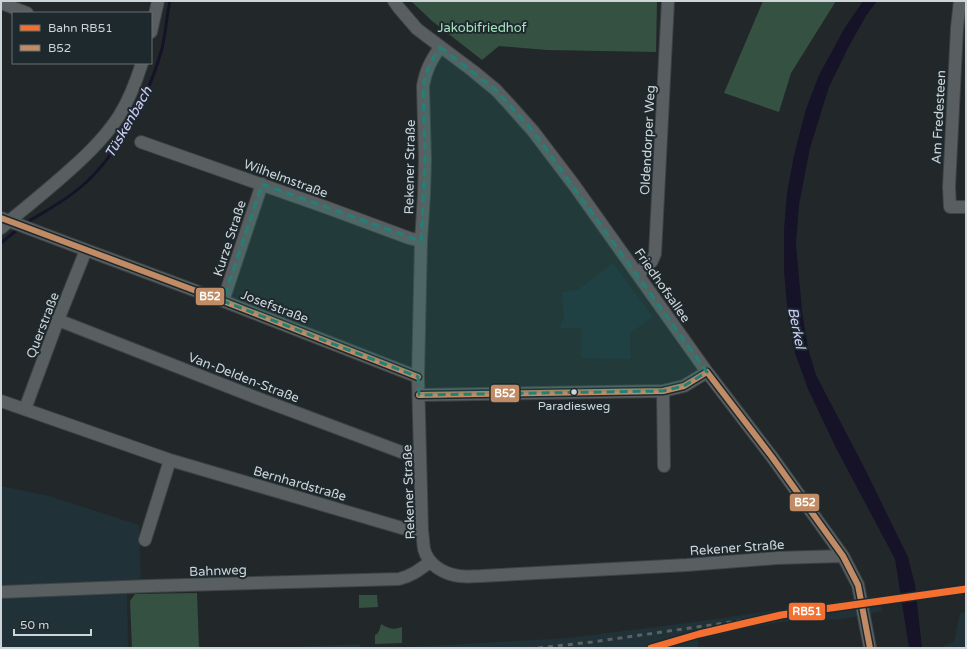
<svg xmlns="http://www.w3.org/2000/svg" width="967" height="649" font-family="'Varela Round',sans-serif">
<rect width="100%" height="100%" fill="#22282a"/>
<!-- built -->
<path fill="#203138" d="M613,263l40,54 -23,16v26l-49,-1v-30h-21l4,-13 -2,-23 16,-2z
M1,486l48,10 90,29 2,66 -14,1 1,56h-127z
M875,596l6,1 1,14 -28,6 -19,3 -1,-1 -54,3 -35,7 -47,11v8h-303l173,-10 127,-16z
M966,612v36h-28l16,-6 6,-29z
M359,644l3,4h-69v-1z"/>
<!-- green -->
<path fill="#355141" d="M411,1h246l-1,51 -109,-2 -48,-4 -17,14 -50,-39z
M763,1h73l-45,72 -12,39 -55,-19z
M197,593l2,55h-67l-2,-47 5,-7z
M359,595h18l1,12 -19,1z
M381,624c8,5 12,6 21,3v16l-27,1v-9c4,-2 5,-6 6,-11z"/>
<!-- water -->
<path fill="#161329" d="M863,1h14l-11,15 -17,30 -20,41 -19,61 -11,57 -3,39 6,67 6,37 8,27 49,94 43,88 7,28 7,63h-13l-14,-89 -58,-109 -29,-61 -13,-36 -7,-36 -4,-46v-42l3,-36 7,-38 12,-46 13,-34 25,-46z"/>
<g fill="none" stroke-linecap="round" stroke-linejoin="round">
<!-- stream -->
<path stroke="#161329" stroke-width="3" d="M26,223c19,-12 39,-22 56,-37 35,-30 67,-90 79,-134 5,-17 5,-34 9,-51
M1,243l17,-14"/>
<!-- minor casing -->
<g stroke="#3e4345" stroke-width="14">
<path id="minor" d="M394,1l5,7 18,21 56,42 23,19 13,14 24,27 41,54 133,187 65,85 71,99 15,29 12,63
M960,1l-3,27 -8,159 1,20h16
M1,3l26,10
M151,32l7,-31
M440,47c-9,14 -14,22 -17,39l2,74 -1,35 -3,46 -3,136 4,154c1,6 1,12 2,18 4,16 20,25 35,27 7,1 15,0 22,0l206,-11 90,-7 66,-2
M141,142l187,66 81,30 12,3
M1,218l85,32 137,51 195,76
M1,228c24,-20 48,-39 71,-60 17,-15 34,-32 47,-52 10,-16 17,-34 23,-53
M638,274l14,-13 3,-7 13,-253
M223,301l39,-117
M58,320l194,76 168,63
M663,391l1,75
M419,395l244,-4 21,-5 23,-14
M1,401l169,59 232,68 20,3
M25,409l33,-89 28,-70
M145,540l25,-80
M1,592l148,-6 250,-7c13,-3 21,-10 31,-17"/>
</g>
<!-- minor -->
<use href="#minor" stroke="#595f60" stroke-width="12"/>
<!-- rail -->
<path stroke="#5b6061" stroke-width="3" stroke-dasharray="5 5" stroke-linecap="butt" d="M538,648l54,-6 189,-27"/>
<!-- bus-1 casing -->
<g stroke="#1e292e" stroke-width="9">
<path id="bus-1" d="M1,218l222,83 195,76
M707,372l65,85 71,99 15,29 12,63
M419,395l244,-4 21,-5 23,-14"/>
</g>
<!-- bus-1 -->
<use href="#bus-1" stroke="#c18c65" stroke-width="6"/>
<!-- rail-1 casing -->
<g stroke="#1e292e" stroke-width="10">
<path id="rail-1" d="M651,648l48,-14 82,-19 185,-26"/>
</g>
<!-- rail-1 -->
<use href="#rail-1" stroke="#f46f30" stroke-width="7"/>
</g>
<!-- marked area -->
<path fill="#228079" fill-opacity="0.2" stroke="#228079" stroke-width="3" stroke-dasharray="8 5" stroke-linejoin="round" d="M440,47l56,43 37,41 174,241 -23,14 -21,5 -244,4 -1,-18 -195,-76 39,-117 159,57 4,-81 -2,-74 6,-21z"/>
<!-- markers -->
<circle fill="#ced5d8" stroke="#1e292e" stroke-width="1.5" cx="574" cy="392" r="3.5"/>
<g text-anchor="middle" stroke-width="4" stroke-linejoin="round" paint-order="stroke">
<!-- bus labels -->
<g font-size="12" fill="#ced5d8" stroke="#1e292e">
<text x="574" y="410">Paradiesweg</text>
</g>
<!-- park labels -->
<g font-size="13" fill="#a8e3c1" stroke="#1e292e">
<text x="482" y="32">Jakobifriedhof</text>
</g>
<!-- street labels -->
<g font-size="13" fill="#ced5d8" stroke="#1e292e">
<text transform="translate(938 117) rotate(-87)" y="5">Am Fredesteen</text>
<text transform="translate(647 140) rotate(-87)" y="5">Oldendorper Weg</text>
<text transform="translate(409 167) rotate(-89)" y="5">Rekener Straße</text>
<text transform="translate(286 178) rotate(20)" y="5">Wilhelmstraße</text>
<text transform="translate(229 238) rotate(-72)" y="5">Kurze Straße</text>
<text transform="translate(663 285) rotate(55)" y="5">Friedhofsallee</text>
<text transform="translate(275 306) rotate(21)" y="5">Josefstraße</text>
<text transform="translate(42 325) rotate(-69)" y="5">Querstraße</text>
<text transform="translate(244 377) rotate(21)" y="5">Van-Delden-Straße</text>
<text transform="translate(300 483) rotate(16)" y="5">Bernhardstraße</text>
<text transform="translate(408 492) rotate(-92)" y="5">Rekener Straße</text>
<text transform="translate(737 547) rotate(-4)" y="5">Rekener Straße</text>
<text transform="translate(218 570) rotate(-2)" y="5">Bahnweg</text>
</g>
<!-- water labels -->
<g font-size="14" font-style="italic" fill="#cfccf8" stroke="#1e292e">
<text transform="translate(128 122) rotate(-60)" y="5">Tüskenbach</text>
<text transform="translate(797 328) rotate(79)" y="5">Berkel</text>
</g>
</g>
<g stroke="#1e292e" stroke-width="1.5">
<rect x="195" y="287" width="30" height="19" rx="4" fill="#c18c65"/>
<rect x="490" y="384" width="30" height="19" rx="4" fill="#c18c65"/>
<rect x="789" y="493" width="31" height="19" rx="4" fill="#c18c65"/>
<rect x="788" y="602" width="38" height="19" rx="4" fill="#f46f30"/>
</g>
<g font-size="11" text-anchor="middle" font-weight="bold" fill="#fff">
<text x="210" y="300">B52</text>
<text x="505" y="397">B52</text>
<text x="805" y="506">B52</text>
<text x="807" y="615">RB51</text>
</g>
<!-- border -->
<rect width="967" height="649" fill="none" stroke="#ced5d8" stroke-width="4"/>
<!-- legend -->
<rect x="12" y="12" width="140" height="52" fill="#1e292e" stroke="#646e72"/>
<rect x="20" y="25" width="20" height="6" fill="#f46f30" stroke="#646e72"/>
<text x="48" y="32" font-size="12" fill="#ced5d8">Bahn RB51</text>
<rect x="20" y="45" width="20" height="6" fill="#c18c65" stroke="#646e72"/>
<text x="48" y="52" font-size="12" fill="#ced5d8">B52</text>
<!-- scale -->
<path d="M14 629v6h77v-6" fill="none" stroke="#ced5d8" stroke-width="2"/>
<text x="20" y="629" font-size="12" fill="#ced5d8" stroke="#1e292e" stroke-width="3" paint-order="stroke">50 m</text>
</svg>
